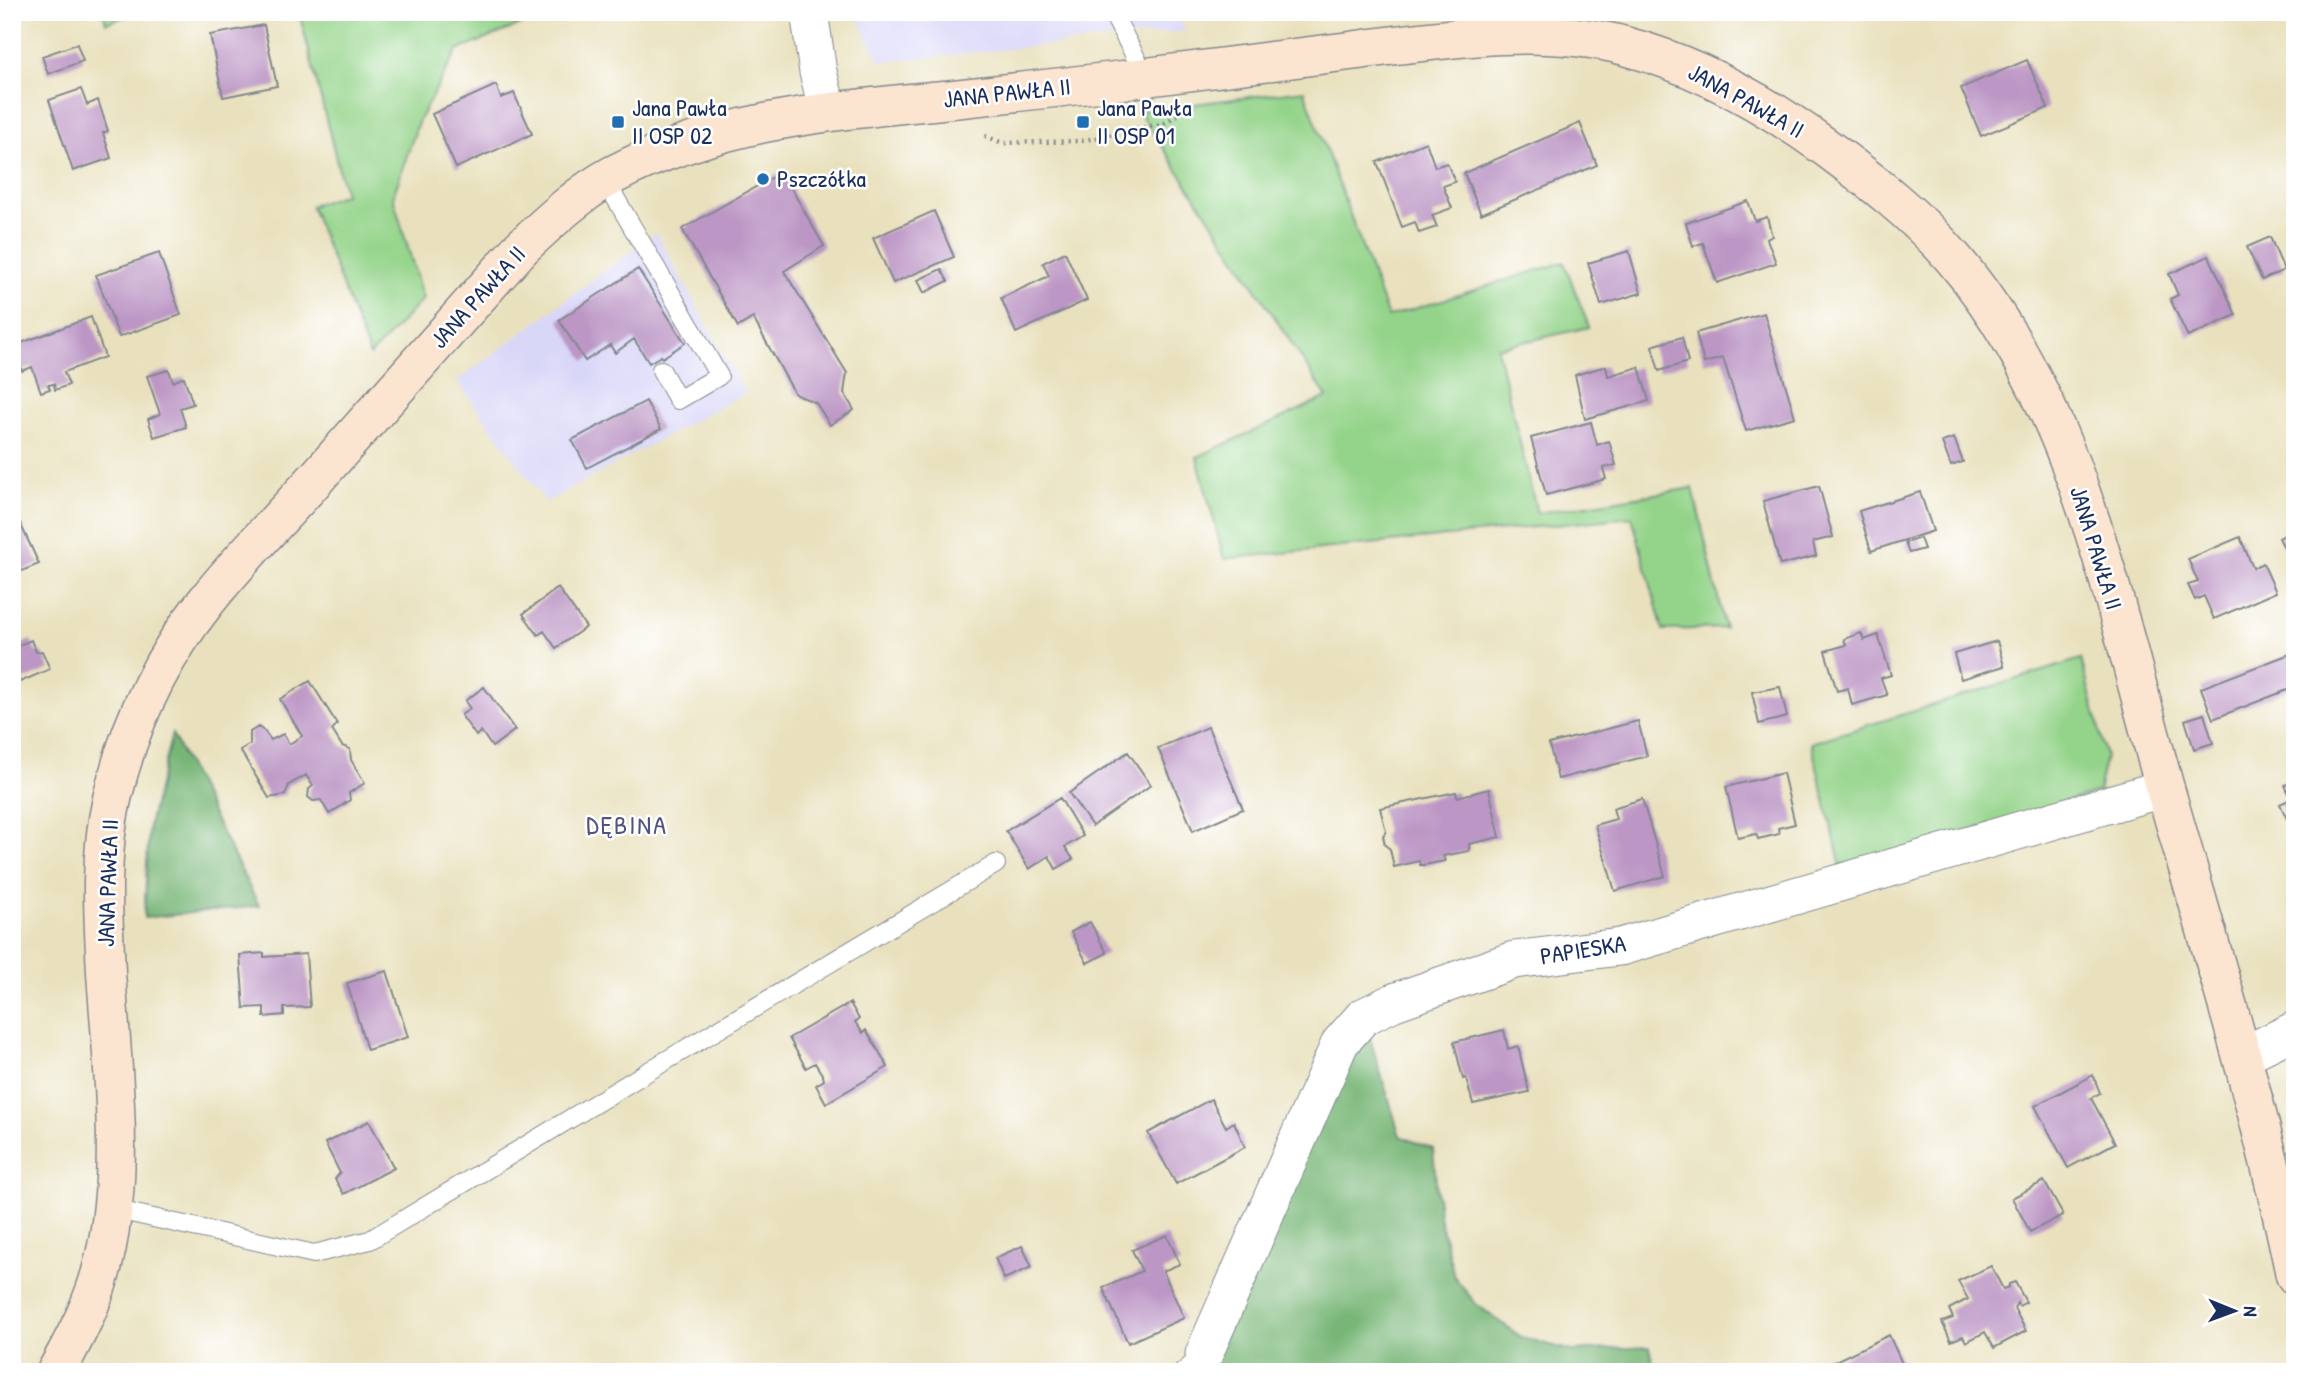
<svg xmlns="http://www.w3.org/2000/svg" width="2307" height="1384" font-family="'Patrick Hand',sans-serif">
<rect width="100%" height="100%" fill="#fff"/>
<filter id="ink" filterUnits="userSpaceOnUse"><feTurbulence type="fractalNoise" baseFrequency=".0143" numOctaves="2"/><feDisplacementMap in="SourceGraphic" scale="14" xChannelSelector="R" yChannelSelector="G"/><feConvolveMatrix kernelMatrix="1 2 1 2 8 2 1 2 1" color-interpolation-filters="sRGB"/></filter>
<filter id="wash" filterUnits="userSpaceOnUse"><feTurbulence type="fractalNoise" baseFrequency=".00686" numOctaves="4" result="noise"/><feDisplacementMap in="SourceGraphic" scale="28" xChannelSelector="R" yChannelSelector="G"/><feGaussianBlur stdDeviation="1.57" result="paint"/><feColorMatrix in="noise" values="0 0 0 0 0 0 0 0 0 0 0 0 0 0 0 0 0 1.4 0 .05"/><feComposite in="paint" operator="in"/></filter>
<g filter="url(#wash)">
<rect width="100%" height="100%" fill="#e9e1be"/>
<!-- built -->
<path fill="#d9d7f8" d="M855,12h317l15,19 -307,31z
M656,233l89,160 -199,109 -89,-121z"/>
<!-- green -->
<path fill="#94d48a" stroke="#588274" stroke-width="2" d="M103,12h35l-32,11z
M299,12h251l-93,39 -38,69 -26,77 30,102 -53,57 -59,-150 34,-12z
M1304,90l84,227 176,-55 25,65 -92,21 40,165 156,-25 32,140 -62,2 -31,-113 -408,42 -27,-102 130,-60 -188,-286z
M2081,659l25,97 -8,36 -256,78 -31,-127z"/>
<!-- forest -->
<path fill="#77b676" stroke="#49726a" stroke-width="2" d="M172,734l87,172 -115,12 5,-93z
M1369,1035l31,101 33,13 6,67 15,60 22,28 45,33 51,14 78,-4 4,25h-445l136,-315z"/>
<g id="blocks">
<!-- building -->
<path fill="#bc96c5" d="M264,25l13,61 -54,11 -13,-62z
M77,44l6,17 -35,13 -6,-18z
M2027,60l21,48 -67,28 -20,-48z
M496,85l5,13 13,-5 18,41 -76,34 -24,-54z
M81,89l6,16 11,-5 10,31 -5,2 8,25 -38,13 -24,-71z
M1580,123l17,42 -116,49 -17,-41z
M1426,142l9,25 12,-4 8,19 -12,4 9,22 -20,7 5,12 -18,6 -4,-11 -13,5 -25,-65z
M782,172l42,74 -40,25 63,102 -3,20 10,17 -24,15 -14,-22 -21,-9 -42,-76 -15,9 -56,-98z
M1748,201l7,20 12,-4 5,19 -5,3 9,24 -59,20 -14,-40 -10,3 -7,-23z
M934,211l20,46 -61,26 -20,-45z
M2270,237l14,33 -22,10 -15,-33z
M1629,251l12,42 -40,12 -13,-42z
M1065,252l22,48 -71,33 -15,-35 48,-22 -6,-13z
M159,253l22,62 -62,22 -23,-62z
M2209,256l27,59 -48,22 -18,-38 8,-4 -9,-21z
M638,269l47,74 -23,15 -1,-2 -12,7 -15,-24 -19,14 -5,-8 -25,16 -26,-41z
M941,269l7,12 -24,12 -6,-13z
M1764,313l31,104 -49,14 -23,-73 -19,5 -8,-30z
M91,317l14,40 -41,15 5,13 -14,5 -1,-6 -6,1 2,4 -9,3 -9,-25 -10,4 -9,-25z
M1682,337l6,25 -29,9 -7,-25z
M1606,366l2,10 31,-9 10,34 -64,18 -10,-44z
M169,370l4,12 11,-5 9,27 -13,4 6,19 -32,10 -6,-18 12,-5 -13,-38z
M646,401l15,28 -74,39 -15,-28z
M1591,422l6,23 12,-4 7,24 -13,3 3,11 -60,16 -15,-57z
M1954,438l9,24 -12,4 -9,-24z
M1819,486l14,51 -20,5 3,14 -36,9 -17,-64z
M1920,492l13,39 -62,20 -12,-40z
M15,512l24,52 -27,11v-61z
M2295,530v39l-16,-31z
M2240,537l13,31 10,-5 13,29 -62,27 -10,-23 -9,4 -6,-13 -1,-2 10,-3 -10,-23z
M1920,538l4,11 -15,4 -4,-10z
M558,588l28,39 -30,21 -12,-17 -6,4 -15,-21z
M1861,633l3,7 14,-5 13,40 -10,3 6,17 -35,10 -4,-17 -11,3 -12,-40 21,-6 -2,-6z
M31,640l5,12 6,-1 8,18 -30,13 -8,-16v-18z
M1997,641l7,25 -43,13 -7,-25z
M2295,652v35l-82,32 -12,-31z
M310,681l27,43 -5,6 10,16 8,3 1,11 14,23 -16,10 1,7 -21,14 -8,-14 -8,1 -5,-4 1,-8 4,-3 -7,-11 -17,10 -4,10 -16,3 -29,-48 10,-6v-12l8,-5 6,4 7,9 12,-6 6,10 13,-8 -22,-37z
M484,687l31,43 -23,17 -11,-16 -5,5 -15,-21 9,-6 -5,-8z
M1780,687l7,30 -28,7 -7,-32z
M2204,714l9,29 -19,6 -9,-29z
M1638,721l9,35 -89,23 -9,-35z
M1208,727l35,82 -50,22 -35,-83z
M1128,752l23,33 -59,41 -23,-33z
M1783,773l12,51 -17,4 1,6 -21,5 -2,-5 -18,4 -12,-51z
M2295,780v37l-8,2 -7,-15 11,-5 -6,-14z
M1489,789l11,48 -31,7v7l-26,5 2,5 -21,4h-4l-1,-4 -25,6 -4,-18 -5,-4 -2,-9 3,-5 -6,-23 76,-16 1,5z
M1060,798l23,38 -18,11 8,12 -17,10 -7,-13 -20,13 -23,-38z
M1642,799l23,77 -50,15 -20,-66 21,-6 -3,-11z
M1090,922l17,31 -20,10 -16,-31z
M264,953v4l42,-3 4,53 -26,1v7l-20,2v-10l-20,1 -4,-53z
M387,971l21,66 -41,13 -20,-67z
M850,1003l9,16 -4,3 8,11 3,-3 5,8 17,29 -62,36 -10,-18 8,-5 -1,-4 -8,-13 -9,5 -17,-30z
M1504,1030l4,19 10,-3 11,46 -56,12 -7,-26 -3,1 -9,-37z
M2093,1075l7,18 -9,5 24,45 -47,25 -33,-62z
M1211,1099l15,28 8,-5 11,25 -69,37 -28,-51z
M369,1121l25,47 -50,26 -9,-15 5,-6 -15,-30z
M2044,1181l19,34 -33,17 -18,-34z
M1167,1235l13,29 -17,7 21,47 -56,25 -25,-55 39,-17 -10,-21z
M1022,1246l10,21 -28,12 -9,-21z
M1991,1266l12,23 6,-2v-3l6,-2 11,20 -7,4 -2,-3 -3,5 12,23 -32,17 -9,-16 -19,10 -3,-6 -12,5 -9,-19 11,-4 -4,-9 19,-10 -10,-18z
M1889,1335l17,37h-76l-3,-7z"/>
</g>
</g>
<g filter="url(#ink)">
<use href="#blocks" fill-opacity="0" stroke="#82888e" stroke-width="2"/>
<g fill="none" stroke-linecap="round" stroke-linejoin="round">
<!-- lane casing -->
<g stroke="#82888e" stroke-width="20">
<path id="lane" d="M1112,12l34,65
M605,180l114,196 -41,24 -17,-30
M113,1209l201,45 56,-14 292,-177 334,-199
M1183,1372l21,-18"/>
</g>
<!-- street casing -->
<g stroke="#82888e" stroke-width="39">
<path id="street" d="M809,12l9,60 10,39
M2242,1056l53,-26
M1204,1354l136,-311 23,-26 31,-15 120,-42 106,-13 545,-159"/>
</g>
<!-- secondary casing -->
<g stroke="#82888e" stroke-width="41">
<path id="secondary" d="M56,1372c20,-36 39,-72 48,-112 22,-93 8,-194 2,-288 -3,-57 -7,-117 6,-173 16,-71 48,-139 93,-196 35,-45 77,-86 115,-129 67,-76 134,-151 201,-226 29,-27 57,-54 92,-73 102,-53 207,-63 319,-74 61,-6 122,-13 183,-20 78,-10 157,-20 235,-30 87,-11 189,-28 275,-5 72,19 139,57 199,100 45,33 93,70 129,112 127,149 161,351 213,534 46,160 95,319 129,483"/>
</g>
<!-- path -->
<path stroke="#82888e" stroke-width="4.5" stroke-dasharray="2 5" stroke-linecap="butt" d="M985,136l18,7 78,-2 83,-18 19,-11"/>
<!-- lane -->
<use href="#lane" stroke="#fff" stroke-width="18"/>
<!-- street -->
<use href="#street" stroke="#fff" stroke-width="37"/>
<!-- secondary -->
<use href="#secondary" stroke="#fce5d0" stroke-width="38"/>
</g>
</g>
<!-- markers -->
<g fill="#1f6fb2" stroke="#fff" stroke-width="2.5">
<rect x="611" y="115" width="14" height="14" rx="3.5"/>
<rect x="1076" y="115" width="14" height="14" rx="3.5"/>
<circle cx="763" cy="179" r="7"/>
</g>
<g text-anchor="middle" stroke-width="5" stroke-linejoin="round" paint-order="stroke">
<!-- street labels -->
<g font-size="24" fill="#1b2f5e" stroke="#fff">
<text transform="translate(1007 93) rotate(-6)" y="8">JANA PAWŁA II</text>
<text transform="translate(1746 101) rotate(29)" y="8">JANA PAWŁA II</text>
<text transform="translate(478 297) rotate(-48)" y="8">JANA PAWŁA II</text>
<text transform="translate(2096 548) rotate(73)" y="8">JANA PAWŁA II</text>
<text transform="translate(108 883) rotate(-88)" y="8">JANA PAWŁA II</text>
<text transform="translate(1583 950) rotate(-9)" y="8">PAPIESKA</text>
</g>
<!-- poi labels -->
<g font-size="24" fill="#1b2f5e" stroke="#fff" text-anchor="start">
<text x="632" y="116">Jana Pawła<tspan x="632" dy="28">II OSP 02</tspan></text>
<text x="1097" y="116">Jana Pawła<tspan x="1097" dy="28">II OSP 01</tspan></text>
<text x="777" y="187">Pszczółka</text>
</g>
<!-- neighbourhood labels -->
<g font-size="26" letter-spacing="2" fill="#535382" stroke="#fff">
<text x="627" y="834">DĘBINA</text>
</g>
</g>
<!-- margin -->
<rect width="2307" height="1384" fill="none" stroke="#fff" stroke-width="42"/>
<!-- north arrow -->
<g transform="translate(2234 1311) rotate(91)" stroke="#ffffff" stroke-width="5" paint-order="stroke">
<path d="M0-5L12 26L0 18L-12 26Z" fill="#1b2f5e"/>
<text y="-10" font-size="19" font-weight="bold" text-anchor="middle" fill="#1b2f5e">N</text>
</g>
</svg>
